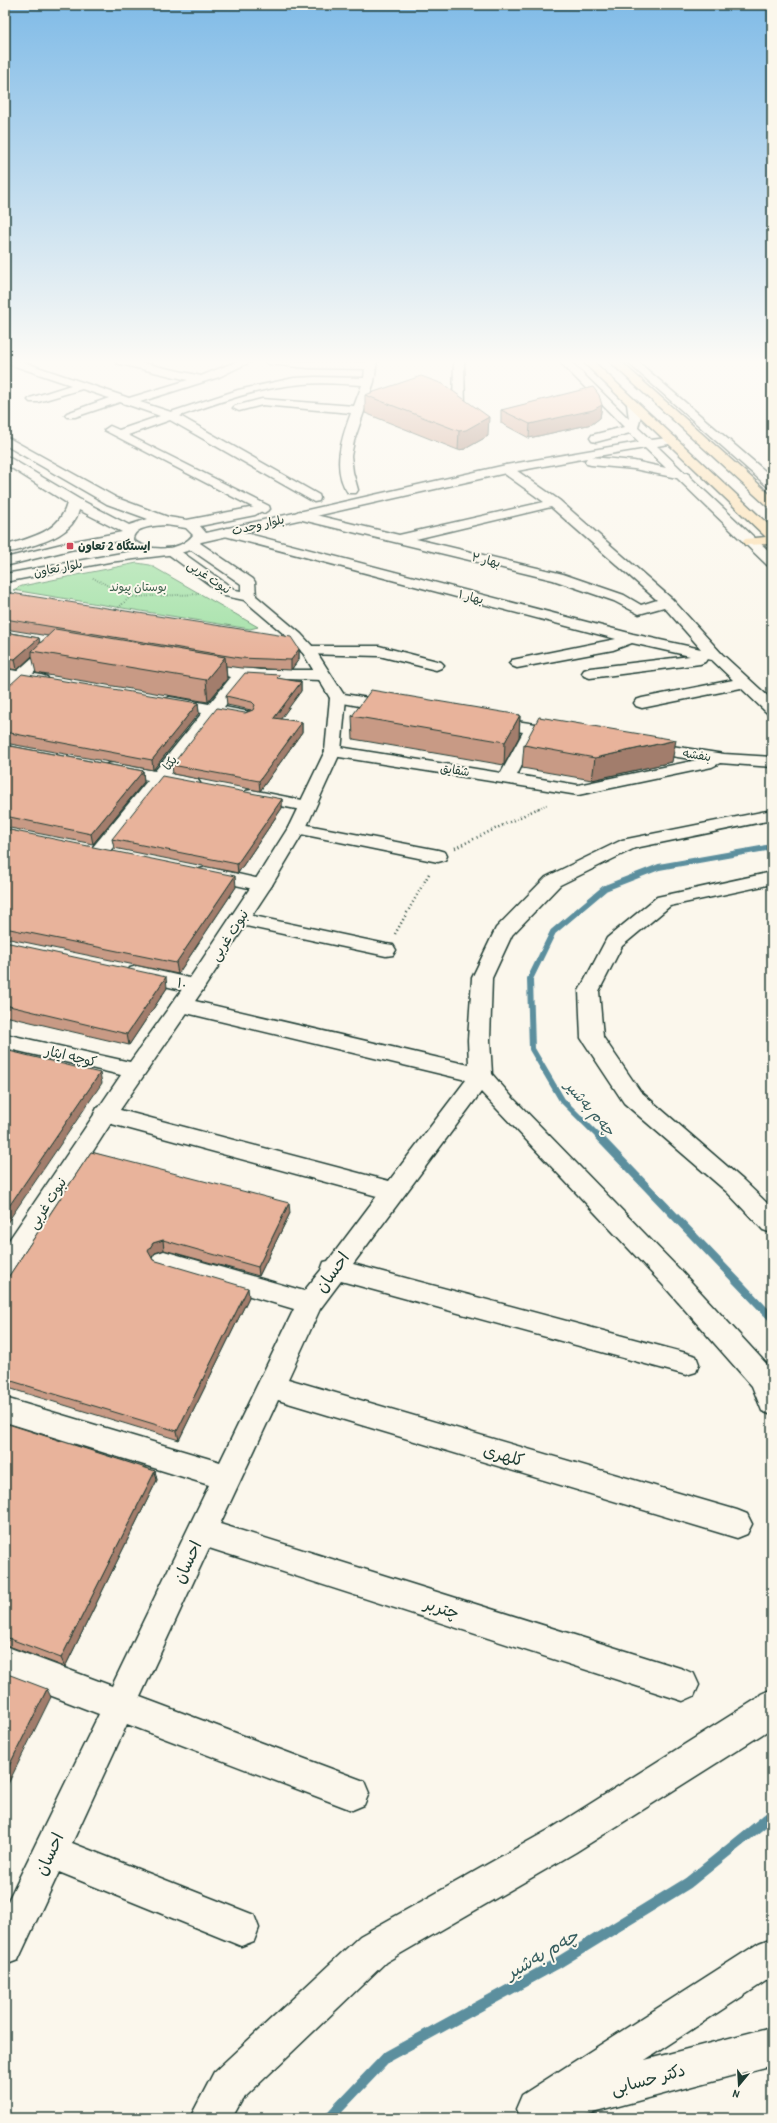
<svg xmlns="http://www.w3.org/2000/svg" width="777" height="2123" font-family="'Patrick Hand','Playpen Sans Arabic',sans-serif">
<rect width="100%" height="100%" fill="#fbf7ec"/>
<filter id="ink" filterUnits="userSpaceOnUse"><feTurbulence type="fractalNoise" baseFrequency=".025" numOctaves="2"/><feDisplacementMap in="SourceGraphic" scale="8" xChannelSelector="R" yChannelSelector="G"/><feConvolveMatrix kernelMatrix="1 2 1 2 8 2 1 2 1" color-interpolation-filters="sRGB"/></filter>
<g filter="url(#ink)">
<!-- green -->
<path fill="#a4e1a8" stroke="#628f6e" d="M137,563l13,2 108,62 -8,2 -237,-39 9,-4z"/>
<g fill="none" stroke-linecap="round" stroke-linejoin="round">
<!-- stream-far2 -->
<path stroke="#5c8f9e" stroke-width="6" d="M600,1138l-38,-38 -30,-51 -2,-70 23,-47 52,-44 54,-21 113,-20"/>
<!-- stream-far1 -->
<path stroke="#5c8f9e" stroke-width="8" d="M599,1137l173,181"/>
<!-- stream -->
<path stroke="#5c8f9e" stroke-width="11" d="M329,2118l59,-62 168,-92 132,-81 84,-68"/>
<!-- minor casing -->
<g stroke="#1f3d34" stroke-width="3">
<path id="minor" d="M5,361h15l109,37 59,-18 -72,-17 -1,-2h19l67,15 37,-15h14l-33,16 -79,25 31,10 67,-22 56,-12 21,-1 49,1 1,-9 -57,-1 -39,-4 -5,-3 102,2 1,-2h10l-3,21 -20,59 -3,15 2,16 5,18 -2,3h-8c-17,-24 -6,-56 3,-80l-89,-8 -23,6 -6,-3 2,-2 27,-7 92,7 8,-21c-20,-1 -40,-3 -59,-1 -42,3 -83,18 -123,32l139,79 1,3 -1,3 -5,1 -144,-82 -42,15 141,71 1,3 -6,4 -160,-83 6,-4 9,4 41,-14 -40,-14 -45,15h-8l-2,-2 2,-2 42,-15 -27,-9 -44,13h-8l-2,-2 2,-2 41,-13 -65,-22z
M454,361h10l1,46 -6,3 -6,-3z
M506,465l4,1 49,34 113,99 50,55 50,46v14l-6,-2 -25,-24 -99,20 -6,-2 -2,-3 2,-3 6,-2 91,-18 -21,-20 -5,-1 -2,3 -5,2 -110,14 -6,-2 -2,-3 2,-3 6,-2 100,-12 -58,-13 -19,7 -96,18 -5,-2 -3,-3 3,-3 104,-21 -395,-104 -2,-3 7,-4 407,106 68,15 -37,-42 -25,7 -25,-13 -61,-21 -259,-62 -2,-3 7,-4 100,24 145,-33 -42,-30 -2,-3zM551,507l106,93 -16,5 -17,-10 -61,-21 -147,-35z
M309,646h70l62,16 3,3 -3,3 -5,2 -57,-14 -75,-2 -3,-3 3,-3z
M198,662l62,8h62l6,2 2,3 -2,3 -6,2 -76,-2 -22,29 26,5 2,3 -2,3 -6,2 -27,-5 -46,59 26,5 3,4 -3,4 -6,1 -27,-5 -58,73 -7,2 -7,-2 -2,-4 2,-4 56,-68 -41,-8 -3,-4 3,-4 6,-1 42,8 47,-58 -38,-8 -2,-3 2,-3 6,-2 39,7 22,-27 -39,-7 -2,-3 2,-3z
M5,669l36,6 6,2 2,3 -2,3 -6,2 -36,-6z
M338,693l54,9 6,2 2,3 -2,3 -6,2 -60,-11 -2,-3 2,-3z
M489,717l73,11 6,1 2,4 -2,4 -6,1 -24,-4 -21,41 61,10 119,-25 -58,-9 -2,-4 2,-4 6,-1 79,12 48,3v10l-52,-4 -8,4 -134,28 -245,-39 -6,-1 -2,-4 2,-4 6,-1 168,27 22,-41 -40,-7 -2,-3 2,-3z
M252,790l60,12 3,4 -3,4 -6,1 -60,-12 -3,-4 3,-4z
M772,810v10l-137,28 -75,37 -48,50 -20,43 -2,62 2,34 19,22 170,175 91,99v45l-10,-4 -10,-25 -89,-101 -182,-193 -128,172 333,89 10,3 3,8 -3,8 -10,3 -345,-94 -21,28 -32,70 449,131 10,4 5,10 -5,10 -10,4 -459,-138 -58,124 463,145 11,5 5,11 -5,11 -11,5 -474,-153 -69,149 224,84 5,12 -5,12 -12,5 -225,-86 -55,119 182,72 5,13 -5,13 -13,5 -182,-74 -41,88 -13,5v-58l94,-193 -94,-36v-32l107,40 97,-201 -204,-63v-24l215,64 74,-153 -139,-41 -4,-7 4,-7 9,-3 140,40 17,-21 3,-8 4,-1 49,-65 -280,-76 -3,-6 3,-6 8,-2 284,75 77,-101 -284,-68 -7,-2 -4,-5 4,-5 7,-2 287,67 -1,-25 4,-62 24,-50 50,-51 76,-37z
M297,823l141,27 7,2 2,4 -2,4 -7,2 -147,-30 -3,-4 3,-4z
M207,867l62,14 3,4 -3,4 -7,2 -62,-14 -2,-4 2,-4z
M772,872v12l-102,22 -48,40 -23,45 4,46 37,54 103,89 29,28v25l-9,-3 -36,-38 -103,-89 -43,-65 -2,-47 28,-53 50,-41z
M239,913l147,31 7,1 3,5 -3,5 -7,1 -154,-33 -3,-4 3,-4z
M137,966l65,15 3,5 -3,5 -7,2 -65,-15 -3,-5 3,-5z
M772,1689v39l-196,124 -190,110 -144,138 -10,18h-42l24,-46 146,-136 192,-108 203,-128 6,-6z
M772,1938v39l-127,83 127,-33v38l-198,53h-54l-4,-9 6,-14 237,-152z"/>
</g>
<!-- tertiary casing -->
<g stroke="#1f3d34" stroke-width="3">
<path id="tertiary" d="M192,540l5,1 56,38 2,3 1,14 45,38 13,14 32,50 -5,53 -35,77 -34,57 -70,106 -89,129 -99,154 -9,3v-31l116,-171 -116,-27v-14l125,28 58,-81 64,-96 36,-57 37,-77 5,-53 -27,-45 -12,-13 -47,-40 -19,-4 -61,-45 2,-3h10l59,42 6,1v-7l-54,-37 -2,-3 2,-3z
M56,639l5,2 3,3 -3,3 -50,47 -6,2v-14l46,-41z"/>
</g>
<!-- secondary casing -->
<g stroke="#1f3d34" stroke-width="3">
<path id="secondary" d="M559,361h11l59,58 -2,-15 2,-2h8l4,13 -3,13 13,12 24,-3 2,3 -2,3 -18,3 28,27h3l2,4 82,77v12l-5,-1 -90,-87 -43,-9 -43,-4 -4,-1 -2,-3 2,-3 -81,15 -305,69 -10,8 -15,4 -67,8 -104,20v-8l128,-23 -14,-10 -49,9 -65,16v-8l65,-16 52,-10 -43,-22c-6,23 -31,31 -51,37 -7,2 -13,6 -21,4l-2,-3 2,-3c25,-8 53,-13 60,-42l-62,-39v-9l74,44 50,26 19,-6 -41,-15 -102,-59v-9l112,62 51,19 19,3 68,-13 7,4 -7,4 -55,11 6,7 300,-68 133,-23 -9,-9 -34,9 -4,-1 -2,-3 2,-3 32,-8zM645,448l21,20 -32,-7 -42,-4zM166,525l20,3 7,7c-13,17 -44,17 -60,5 0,-14 23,-14 33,-15z
M626,361h11l135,116v11l-4,-1z"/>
</g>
<!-- trunk casing -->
<g stroke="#1f3d34" stroke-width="3">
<path id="trunk" d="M582,361h11l179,167v16l-27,1 -2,-3 2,-3 21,-2z
M609,361h11l152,135v11l-5,-1z"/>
</g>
<!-- path-far1 -->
<path stroke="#1f3d34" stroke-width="2" stroke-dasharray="0.5 2" stroke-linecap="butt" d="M93,578l37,19 71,-3
M115,611l15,-14
M537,809l11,-5"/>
<!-- path -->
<path stroke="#1f3d34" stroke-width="2.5" stroke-dasharray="1 3" stroke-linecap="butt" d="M455,848l84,-40
M395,934l35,-62"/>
<!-- minor -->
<use href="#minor" fill="#fbf7ec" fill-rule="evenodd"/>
<!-- tertiary -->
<use href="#tertiary" fill="#fbf7ec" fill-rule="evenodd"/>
<!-- secondary -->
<use href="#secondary" fill="#fbf7ec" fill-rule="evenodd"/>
<!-- trunk -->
<use href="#trunk" fill="#fbddab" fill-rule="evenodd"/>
</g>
<!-- wall -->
<path fill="#c89a85" stroke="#1f3d34" d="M365,395l123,41 -23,13 -7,1 -93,-37z
M602,405l-2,13 -8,6 -63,14 -28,-15v-13z
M5,592l294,57v10l-8,11 -50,-2 -15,-2 1,13 -19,23 -172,-29 -4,-17 -15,14 -12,-2v-36l34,6 1,5 8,-7 -43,-7z
M280,679l21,3v9l-21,28 22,3v10l-42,59 -87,-17 -1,-9 73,-52 6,-3 -24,-5 -1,-9z
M5,686l193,17 1,10 -46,57 -148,-27z
M520,715l-1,22 -15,28 -151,-26 -1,-23z
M5,745l138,26 1,11 -51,62 -88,-17z
M524,745l148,17 -80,18 -70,-12z
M282,799v9l-44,65 -124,-25 -2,-9z
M5,829l231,58 -58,87 -173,-36z
M5,942l162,46 -38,57 -124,-29z
M91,1152l199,61 -31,63 -95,-26 -9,3 -4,4 2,3 96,37 -70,143 -174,-53v-105z
M5,1423l150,48 2,9 -92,187 -59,-22h-1z"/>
<!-- shaded-wall -->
<path fill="#a27d6c" stroke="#1f3d34" d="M602,405l-2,13 -8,6 -63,14 1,-14z
M489,417l-1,19 -23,13 -7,1 1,-19z
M39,638l2,10 -9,3v5l-15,14 -2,-11z
M299,649v10l-8,11v-10z
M225,657l2,22 -19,23 -2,-22z
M301,682v9l-26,36 -1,-9z
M198,703l1,10 -46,57 -1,-10z
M520,715l-1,22 -15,28 1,-23z
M302,722v10l-42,59 -1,-10z
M676,740l-4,22 -80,18 3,-22z
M143,771l1,11 -51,62 -2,-10z
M282,799v9l-44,65 -1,-9z
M235,876l1,11 -58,87 -2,-11z
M166,977l1,11 -38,57 -2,-11z
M100,1073l2,10 -97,143v-14z
M289,1203l1,10 -31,63 -1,-9z
M163,1240l1,10 -9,3 -5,7 -2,-9 5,-8z
M248,1288l1,9 -70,143 -2,-9z
M155,1471l2,9 -92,187 -4,-9z
M47,1689l4,8 -46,93v-16z"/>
<!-- building -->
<path fill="#e8b39b" stroke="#1f3d34" d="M421,376l22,8 46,33 -23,13 -7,1 -94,-36z
M593,387l6,8 3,10 -9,5 -63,14 -29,-14z
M5,592l286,45 8,12 -8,11 -51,-2 -235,-39z
M55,629l170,28 -19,23 -174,-29z
M5,632l34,6 -24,21 -10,-1z
M245,673l35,2 -3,3 24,4 -27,36 28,4 -43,59 -87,-16 45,-57 28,5 8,-3 2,-5 -3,-3 -26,-6z
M22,674l176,29 -46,57 -147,-28v-46l5,-1z
M371,690l149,25 -15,27 -153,-26z
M539,717l137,23 -81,18 -71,-13z
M5,745l138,26 -52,63 -86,-18z
M162,776l120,23 -45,65 -125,-25z
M5,829l230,47 -59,87 -171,-35z
M5,942l161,35 -39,57 -122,-29z
M5,1050l95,23 -95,139z
M91,1152l198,51 -31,64 -95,-27 -10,3 -5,8 5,9 95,28 -71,143 -172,-52v-97z
M5,1423l150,48 -94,187 -56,-21z
M5,1673l42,16 -42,85z"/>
</g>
<!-- sky -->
<linearGradient id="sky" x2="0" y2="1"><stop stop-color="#80bbe7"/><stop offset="0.55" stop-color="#fdfbf6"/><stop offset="1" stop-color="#fdfbf6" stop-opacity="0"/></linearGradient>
<rect width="777" height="658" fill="url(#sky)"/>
<!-- markers -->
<rect fill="#d1495b" stroke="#fbf7ec" stroke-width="1.5" x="66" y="542" width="8" height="8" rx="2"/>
<g text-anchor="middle" stroke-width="4" stroke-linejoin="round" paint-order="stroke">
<!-- far-street labels -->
<g font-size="12" fill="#1f3d34" stroke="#fbf7ec">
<text transform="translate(258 525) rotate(-13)" y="4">بلوار وحدت</text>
<text transform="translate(486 560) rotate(13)" y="4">بهار ۲</text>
<text transform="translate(58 568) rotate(-11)" y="4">بلوار تعاون</text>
<text transform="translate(209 577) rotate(34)" y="4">نبوت غربی</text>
<text transform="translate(471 597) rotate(14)" y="4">بهار ۱</text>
<text transform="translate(697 755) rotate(9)" y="4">بنفشه</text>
<text transform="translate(170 763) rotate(-51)" y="4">یکتا</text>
<text transform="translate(455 770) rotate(9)" y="4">شقایق</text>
</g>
<!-- far-poi labels -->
<g font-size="12" font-weight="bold" fill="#1f3d34" stroke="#fbf7ec" text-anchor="start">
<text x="78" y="550">ایستگاه 2 تعاون</text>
</g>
<!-- far-park labels -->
<g font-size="12" fill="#3a5e4b" stroke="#fbf7ec">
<text x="138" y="591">بوستان پیوند</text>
</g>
<!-- street labels -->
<g font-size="14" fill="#1f3d34" stroke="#fbf7ec">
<text transform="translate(229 935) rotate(-57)" y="5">نبوت غربی</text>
<text transform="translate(182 983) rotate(12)" y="5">۱۰</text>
<text transform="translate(71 1056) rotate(13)" y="5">کوچه ایثار</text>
<text transform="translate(47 1203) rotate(-57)" y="5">نبوت غربی</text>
</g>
<!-- water labels -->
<g font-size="15" font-style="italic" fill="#385f60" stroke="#fbf7ec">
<text transform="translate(590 1108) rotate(49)" y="5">چەم بەشیر</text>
</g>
<!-- near-street labels -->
<g font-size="17" fill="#1f3d34" stroke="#fbf7ec">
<text transform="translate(332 1272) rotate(-54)" y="6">احسان</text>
<text transform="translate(504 1455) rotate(16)" y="6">کلهری</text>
<text transform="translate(187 1562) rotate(-65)" y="6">احسان</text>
<text transform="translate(442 1608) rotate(18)" y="6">چتربر</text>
<text transform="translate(49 1854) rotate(-65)" y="6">احسان</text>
<text transform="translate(648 2079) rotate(-15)" y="6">دکتر حسابی</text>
</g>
<!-- near-water labels -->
<g font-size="18" font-style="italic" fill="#385f60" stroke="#fbf7ec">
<text transform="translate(542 1954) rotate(-30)" y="6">چەم بەشیر</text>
</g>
</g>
<!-- margin -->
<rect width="777" height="2123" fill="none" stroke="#fbf7ec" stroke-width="20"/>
<rect x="10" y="10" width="757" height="2103" fill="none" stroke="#1f3d34" stroke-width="1.5" filter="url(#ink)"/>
<!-- north arrow -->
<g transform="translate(739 2085) rotate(198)" stroke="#fbf7ec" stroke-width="3" paint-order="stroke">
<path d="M0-3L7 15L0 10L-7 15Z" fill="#1f3d34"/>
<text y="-6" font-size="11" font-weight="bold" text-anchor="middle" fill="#1f3d34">N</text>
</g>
</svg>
